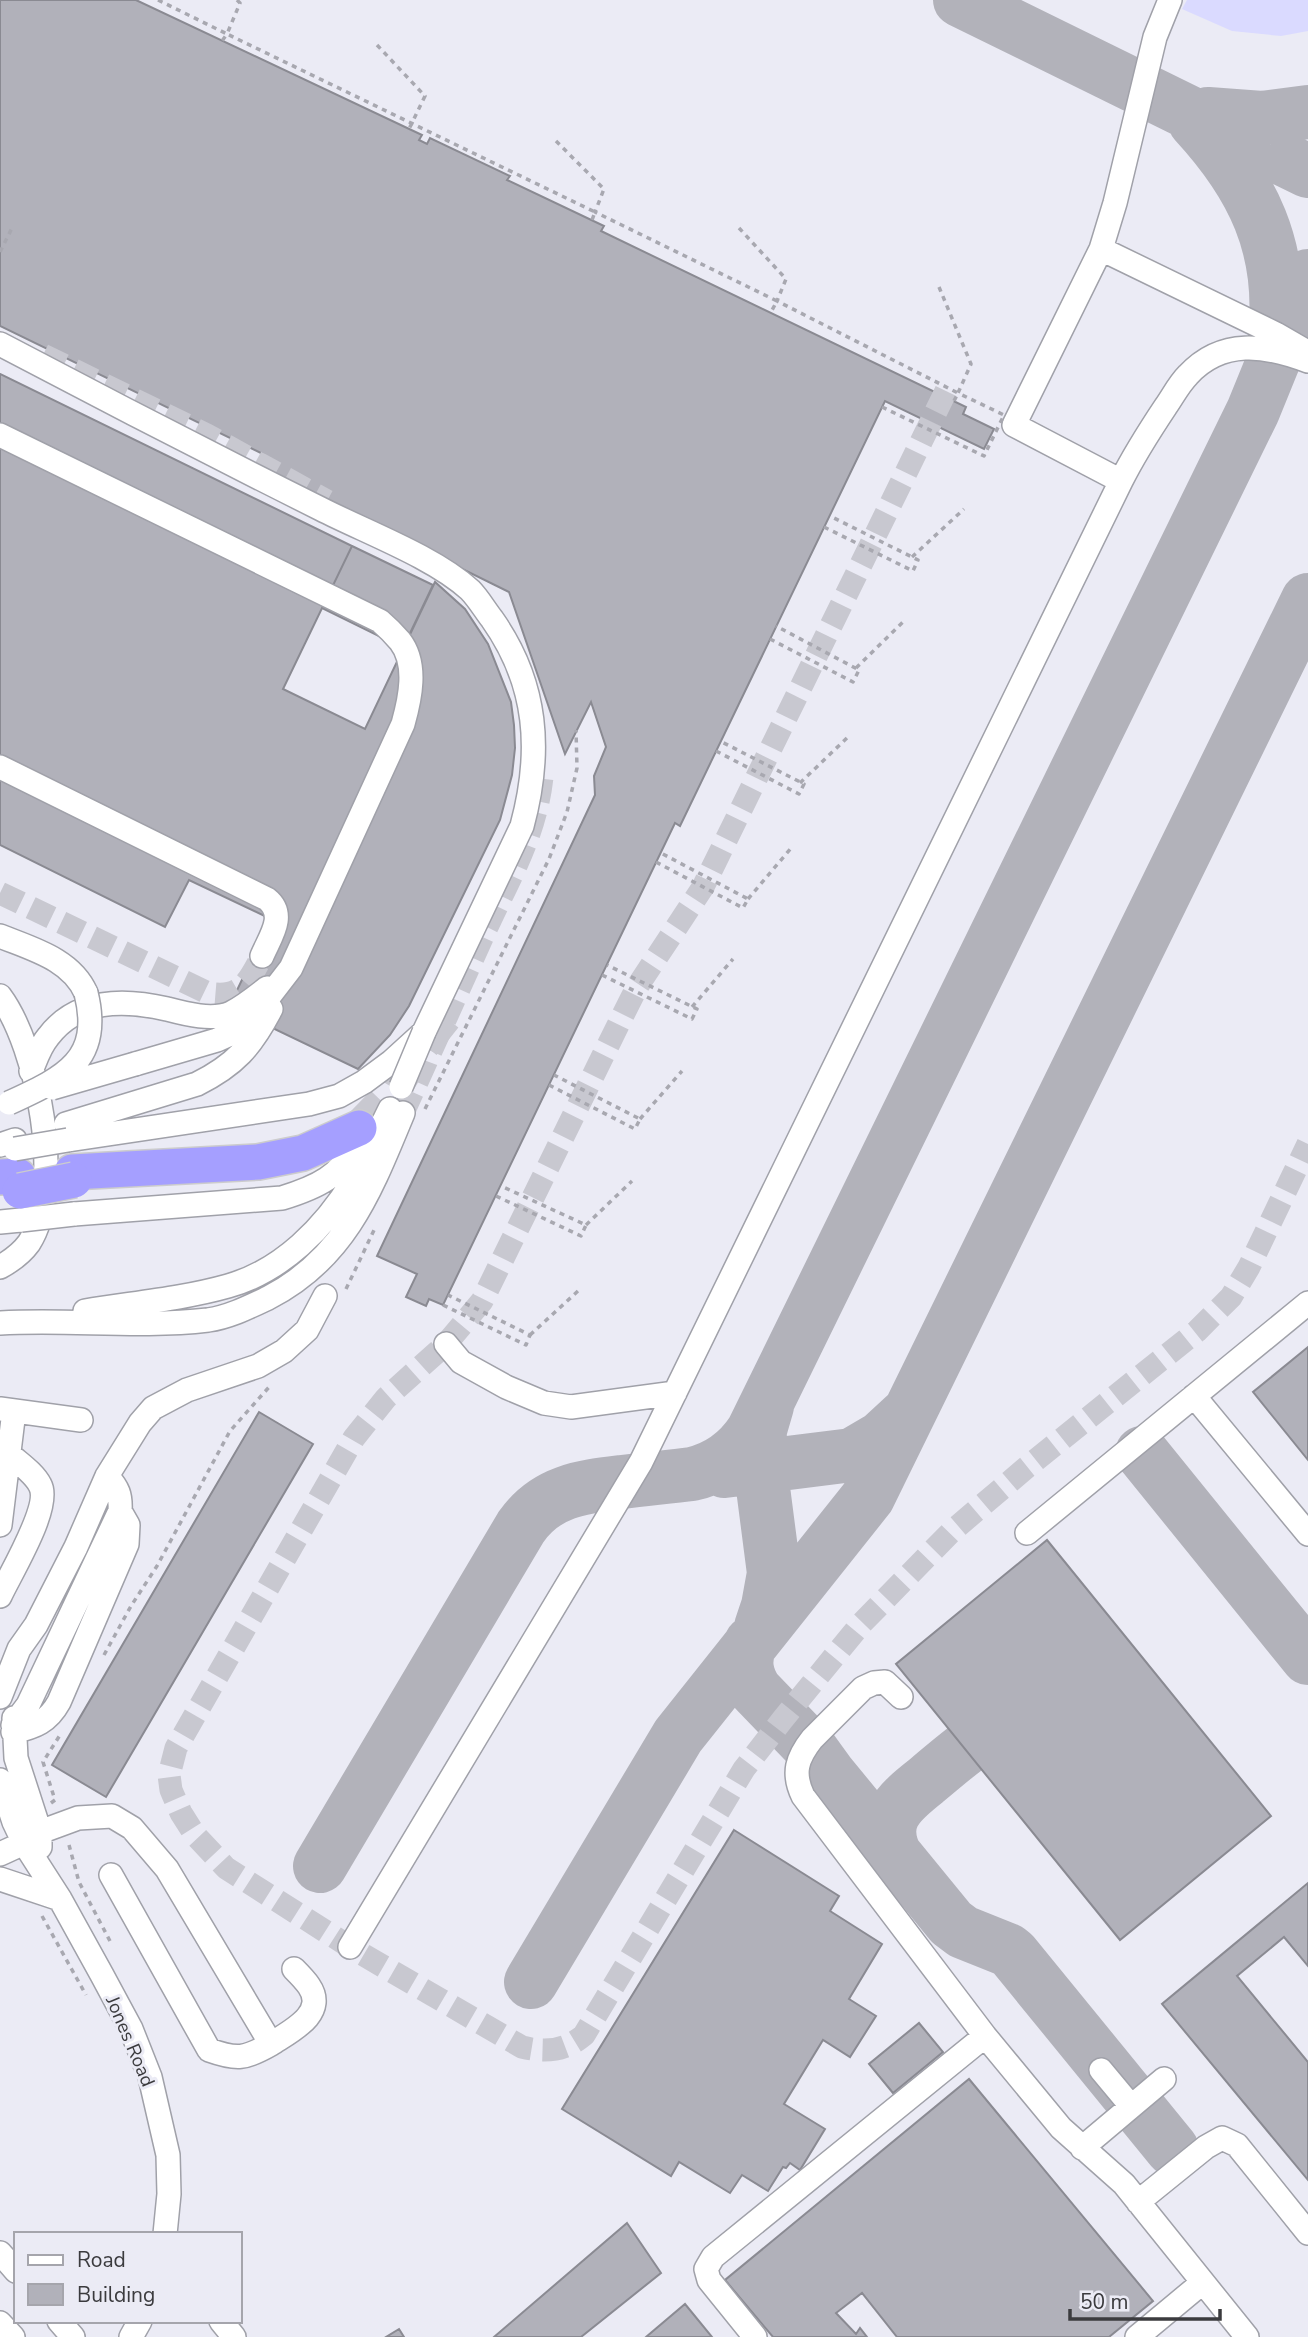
<svg xmlns="http://www.w3.org/2000/svg" width="1308" height="2337" font-family="'Nunito Sans',sans-serif">
<rect width="100%" height="100%" fill="#ebebf5"/>
<!-- green -->
<path fill="#dadaff" d="M1187,0h121v31l-27,5 -49,-5 -50,-22z"/>
<g fill="none" stroke-linecap="round" stroke-linejoin="round">
<!-- taxiway -->
<path stroke="#b2b2ba" stroke-width="54" d="M960,0l348,171
M1208,114l54,4 46,-6
M1195,122c58,63 89,126 80,213
M1142,1453l166,205
M724,1471l128,-16 29,-17 26,-24
M761,1627l7,-21 6,-33 -15,-116 1,-27 7,-24
M751,1643c-8,17 -5,33 5,48l52,54 21,29 122,149 12,9 45,18 5,4 159,195
M897,1859c-20,-38 1,-56 29,-78 13,-11 26,-22 39,-32
M320,1866l201,-339c25,-36 60,-40 101,-45 23,-3 47,-5 70,-8 26,-6 46,-20 61,-43l500,-1020 55,-135
M531,1982l147,-246 190,-239 440,-897"/>
</g>
<!-- building -->
<path fill="#b1b1ba" stroke="#8a8a92" stroke-width="2" d="M0,0h136l286,135 -3,5 8,4 3,-6 80,38 -3,4 97,46 -3,5 365,176 -3,7 31,15 -10,20 -99,-48 -205,425 -5,-3 -232,482 -14,-6 -3,7 -20,-9 11,-23 -40,-18 218,-461 -1,-19 12,-29 -15,-45 -26,52 -56,-162 -253,-125 7,-13 -263,-128z
M0,374l352,172 -69,143 82,40 70,-147 30,27 23,35 23,58 3,23 1,23 -3,27 -12,45 -91,186 -19,29 -32,34 -129,-62 42,-88 -82,-39 -24,47 -165,-82z
M352,546l81,39 -30,63 -81,-40z
M1308,1347v113l-55,-68z
M259,1412l54,32 -207,353 -54,-32z
M1047,1540l224,276 -151,124 -224,-276z
M734,1830l105,66 -9,15 52,33 -33,55 27,17 -26,41 -27,-17 -39,64 41,25 -25,41 -10,-7 -4,5 -3,-1 -15,24 -26,-16 -12,18 -51,-31 -8,14 -109,-67z
M1308,1883v83l-24,-29 -47,39 71,86v118l-146,-176z
M919,2023l24,29 -50,41 -24,-29z
M969,2079l184,222 -44,36h-212l-35,-44 -26,20 20,21 4,-6 7,9h-94l-48,-57z
M627,2223l34,50 -80,64h-87z
M685,2304l27,33h-66z
M399,2329l5,8h-18z"/>
<g fill="none" stroke-linecap="round" stroke-linejoin="round">
<!-- minor-tunnel -->
<path stroke="#c8c8d0" stroke-width="23" stroke-dasharray="23 11" stroke-linecap="butt" d="M43,355l164,80 120,66
M946,391l-243,496 -66,100 -14,28 -141,286 -36,43 -60,54 -32,40 -178,310 -7,27 2,15 10,23 14,22 31,33 124,79 172,100c24,6 43,4 62,-12l160,-266 39,-50 77,-94 91,-93 76,-65 170,-136 34,-34 18,-30 59,-123
M0,893l208,100c33,6 40,-11 54,-37
M403,1113c28,-62 56,-124 84,-186 23,-50 49,-93 55,-150"/>
<!-- highway-tunnel -->
<path stroke="#c8c8d0" stroke-width="35" stroke-dasharray="35 18" stroke-linecap="butt" d="M359,1128l29,-30 27,-44 35,-44"/>
<!-- minor casing -->
<g stroke="#a0a1a9" stroke-width="26">
<path id="minor" d="M1101,249l175,85 26,15
M0,344c106,56 213,111 321,165 45,23 113,48 149,81 8,8 15,20 22,29 46,65 50,133 30,207l-98,206 -33,30 -27,20 -25,14 -30,8 -241,36
M0,435l380,186c7,6 14,13 20,20 18,23 10,58 3,83l-112,244 -40,52 -12,10 -22,10 -82,24
M1121,481l-107,-56 87,-176 14,-46 40,-166 15,-37
M0,767l267,132c20,16 3,38 -5,57
M0,936c32,13 71,23 86,57
M0,996c38,51 65,191 29,247 -8,11 -18,18 -29,24
M31,1071c5,-12 9,-25 17,-34 29,-39 76,-38 119,-28 19,5 45,12 64,4 12,-6 26,-17 36,-25
M66,1124l131,-40c38,-19 54,-37 74,-75
M0,1145l15,-5
M74,1214l208,-16c39,-12 54,-21 79,-54
M0,1222l21,-2
M85,1311c48,-8 97,-12 143,-25 54,-15 97,-59 125,-105 14,-23 25,-48 37,-72
M0,1323c69,-4 139,5 208,-3 21,-3 41,-13 60,-22 78,-40 103,-108 135,-185
M446,1344l15,18 45,25 38,16 27,4 104,-14
M1194,1396l114,138
M0,1409l81,11
M0,1525l14,-114
M1027,1533l281,-230
M0,1596c10,-22 52,-90 40,-111 -6,-12 -21,-22 -31,-31
M0,1697l19,-48 17,-24 40,-78 31,-71 33,-53 13,-15 34,-18 71,-24 26,-15 23,-21 18,-34
M901,1697l-16,-15 -11,1 -11,5 -51,51c-15,19 -20,34 -9,57l182,240 76,92 63,56 123,153
M14,1718l2,40 24,74v15
M13,1725l15,-20 92,-194c1,-16 -2,-23 -13,-35
M13,1732c22,-5 35,-10 46,-30l68,-158 1,-19 -8,-14
M0,1780l14,42 10,21 36,56 42,76 29,54 19,48 18,78 1,39 -4,40
M0,1854l24,-11 16,-11 38,-14 34,-2 20,12 35,41 104,175c-26,15 -34,16 -62,6l-98,-175
M0,1879l60,20
M350,1947l291,-485 480,-981c13,-26 29,-51 45,-75 7,-10 13,-22 22,-31 34,-37 78,-30 120,-14
M271,2044c18,-12 57,-30 38,-58 -4,-6 -10,-12 -15,-17
M1101,2070l30,36
M1082,2148l82,-69
M1138,2202l68,-55 16,-9 15,7 71,88
M0,2253l16,18
M59,2321l14,16
M221,2321l13,16
M0,2323l13,14
M131,2337l9,-16
M755,2337l-46,-57 -3,-11 7,-12 272,-221
M1137,2337l65,-54"/>
</g>
<!-- highway casing -->
<g stroke="#cccccd" stroke-width="38">
<path id="highway" d="M72,1172l186,-10 45,-9 56,-25
M0,1177l18,-1"/>
</g>
<!-- path -->
<path stroke="#a8a8b0" stroke-width="3.5" stroke-dasharray="5 5" stroke-linecap="butt" d="M158,0l69,34 -5,7
M237,0l3,3 -13,31 368,178 -3,8
M377,45l48,51 -16,33
M556,141l48,48 -9,23 182,89 -6,11
M739,228l47,51 -9,22 181,92 -4,8
M0,252l12,-24
M912,557l52,-48
M856,668l48,-47
M800,783l50,-48
M748,899l44,-52
M692,1007l41,-48
M425,1109l124,-250 18,-47 10,-44 -1,-38
M640,1119l42,-48
M586,1225l46,-44
M346,1289l30,-63
M530,1335l48,-44
M104,1655l27,-49 26,-40 73,-135 40,-45
M51,1803l4,-3 -12,-38 17,-27
M69,1845l10,37 32,61
M42,1916l44,79"/>
<!-- minor -->
<use href="#minor" stroke="#fff" stroke-width="23"/>
<!-- highway -->
<use href="#highway" stroke="#a59fff" stroke-width="35"/>
<!-- minor-bridge casing -->
<g stroke="#a0a1a9" stroke-width="26" stroke-linecap="butt">
<path id="minor-bridge" d="M401,1087l23,-55
M52,1088l83,-24
M9,1103c54,-25 94,-42 77,-110
M15,1149l53,-9
M21,1220l53,-6"/>
</g>
<!-- highway-bridge casing -->
<g stroke="#cccccd" stroke-width="38" stroke-linecap="butt">
<path id="highway-bridge" d="M20,1191l54,-11"/>
</g>
<!-- path-bridge -->
<path stroke="#a8a8b0" stroke-width="3.5" stroke-dasharray="5 5" stroke-linecap="butt" d="M882,407l102,49 20,-41 -46,-22 13,-29 -32,-77
M824,527l89,44 5,-11 -88,-44
M770,639l83,43 6,-12 -83,-44
M716,751l83,43 5,-10 -84,-43
M656,862l87,46 5,-9 -87,-46
M602,975l90,44 5,-10 -90,-44
M549,1085l86,44 5,-10 -86,-44
M496,1196l85,40 5,-11 -85,-39
M443,1305l83,40 4,-10 -82,-40"/>
<!-- minor-bridge -->
<use href="#minor-bridge" stroke="#fff" stroke-width="23"/>
<!-- highway-bridge -->
<use href="#highway-bridge" stroke="#a59fff" stroke-width="35"/>
</g>
<g text-anchor="middle" stroke-width="6" stroke-linejoin="round" paint-order="stroke">
<!-- street labels -->
<g font-size="19" fill="#3b3b3e" stroke="#ebebf5">
<text transform="translate(131 2041) rotate(67)" y="7">Jones Road</text>
</g>
</g>
<!-- legend -->
<rect x="14" y="2232" width="228" height="91" fill="#ebebf5" stroke="#a5a5ac" stroke-width="2"/>
<rect x="28" y="2255" width="35" height="10" fill="#ffffff" stroke="#a5a5ac" stroke-width="2"/>
<text x="77" y="2267" font-size="21" fill="#3b3b3e">Road</text>
<rect x="28" y="2284" width="35" height="21" fill="#b1b1ba" stroke="#a5a5ac" stroke-width="2"/>
<text x="77" y="2302" font-size="21" fill="#3b3b3e">Building</text>
<!-- scale -->
<path d="M1070 2309v10h150v-10" fill="none" stroke="#3b3b3e" stroke-width="3.5"/>
<text x="1080" y="2309" font-size="21" fill="#3b3b3e" stroke="#ebebf5" stroke-width="5" paint-order="stroke">50 m</text>
</svg>
